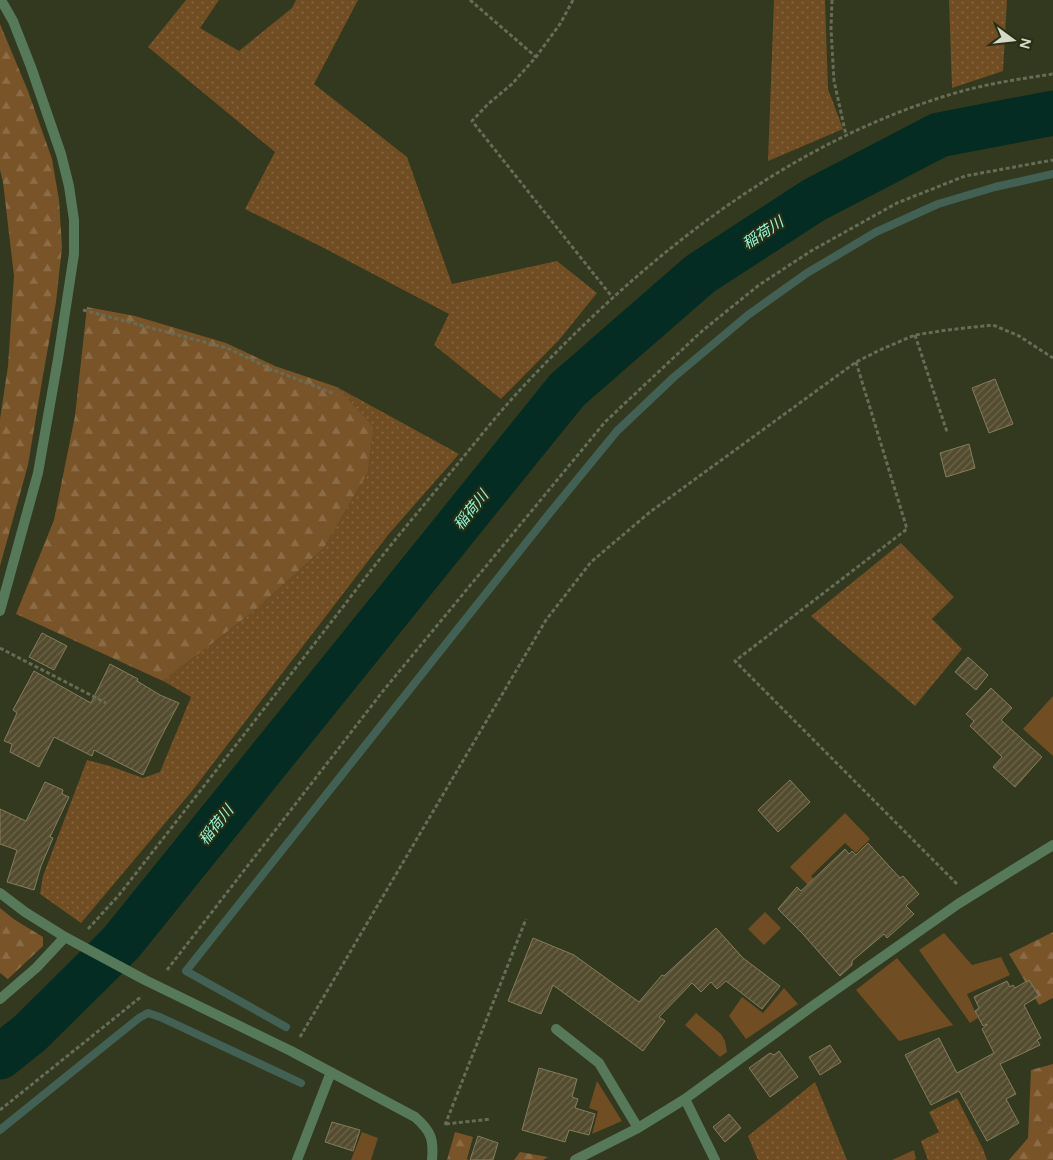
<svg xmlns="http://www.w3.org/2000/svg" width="1053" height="1160" font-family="'DM Sans','Noto Sans JP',sans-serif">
<defs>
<pattern id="grass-dots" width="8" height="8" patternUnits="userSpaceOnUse" patternTransform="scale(1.25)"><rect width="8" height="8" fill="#714d23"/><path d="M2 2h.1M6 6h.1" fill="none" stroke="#846641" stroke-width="1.8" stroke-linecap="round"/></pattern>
<pattern id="forest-firs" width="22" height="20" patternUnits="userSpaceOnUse" patternTransform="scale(1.25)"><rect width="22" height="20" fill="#795429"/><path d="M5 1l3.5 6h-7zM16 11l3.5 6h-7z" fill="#8b6c47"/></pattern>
<pattern id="building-hatch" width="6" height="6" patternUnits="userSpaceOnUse" patternTransform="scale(1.25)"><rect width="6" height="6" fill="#544c2f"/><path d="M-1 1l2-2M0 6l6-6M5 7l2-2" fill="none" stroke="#6c654c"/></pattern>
</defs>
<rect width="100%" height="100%" fill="#32391e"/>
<!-- grass -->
<path fill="url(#grass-dots)" d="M186,0h33l-19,28 39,23 53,-43 4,-8h62l-44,84 93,73 45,127 105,-23 40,32 -38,47 -58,59 -67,-54 15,-31 -127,-67 -77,-38 30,-57 -127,-105z
M774,0h51l3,89 15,40 -75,32z
M949,0h58l-4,71 -51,17z
M337,387l122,67 -71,81 -196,256 -111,132 -41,-29 3,-18 44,-116 23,6 33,12 17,-6 31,-75 -28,-16 90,-69 71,-64 44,-76 6,-45z
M901,543l53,54 -22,22 30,30 -47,57 -104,-90z
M815,1082l32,78h-89l-10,-24z
M957,1098l26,51 4,11h-59l-7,-19 18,-9 -10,-20z"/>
<!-- forest -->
<path fill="url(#forest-firs)" d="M0,24l28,67 24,68 7,41 3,47 -6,55 -15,85 -13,78 -28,101v-147l8,-53 6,-90 -11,-94 -3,-12z
M87,307l48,9 91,27 49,23 62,21 37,40 -6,45 -44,76 -71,64 -90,69 -147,-67 38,-94 21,-104z
M0,908l15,12 28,17v9l-35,33 -8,-6z
M1053,932v66l-14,7 -30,-51z
M1053,1064v96h-44l19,-22 3,-68z
M455,1132l18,5 -6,22 1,1h-21z
M520,1152l28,5 -5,3h-29z"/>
<!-- green -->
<path fill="#714d23" d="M1053,696v60l-30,-27z
M845,813l25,26 -14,14 -11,-10 -34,33 24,26 -5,5 -40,-40z
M765,912l16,16 -17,17 -16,-16z
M944,933l28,32 29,-8 9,18 -43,19 11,24 -8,5 -51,-73z
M897,958l56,67 -54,16 -43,-51z
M784,988l14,16 -52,35 -17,-23 13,-19 21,16z
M696,1013l25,21 4,7 2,11 -7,5 -35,-32z
M597,1081l25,40 -30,13 6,-23 -9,-3z
M362,1132l16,6 -7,22h-20z
M914,1150l2,9 -2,1h-22z"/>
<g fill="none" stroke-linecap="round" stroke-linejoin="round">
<!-- stream -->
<path stroke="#426054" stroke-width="8" d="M286,1027l-100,-56 363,-457 68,-83 57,-54 74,-62 59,-42 69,-41 62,-28 57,-17 58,-13
M0,1130l139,-112 9,-5 12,4 141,66"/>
<!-- river -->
<path stroke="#042c23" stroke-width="45" d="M0,1057l30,-24 91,-90 446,-553 133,-116 114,-74 125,-65 114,-22"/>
</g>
<!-- building -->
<path fill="url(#building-hatch)" stroke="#857c5d" d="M995,379l18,45 -24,9 -17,-45z
M969,444l6,24 -29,9 -6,-24z
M42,633l25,13 -13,24 -25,-13z
M968,657l20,18 -12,15 -21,-18z
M110,664l28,15 -1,2 23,14 19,8 -19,36 -17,36 -49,-25 -2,6 -38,-19 -15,30 -29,-15 2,-8 -8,-3 13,-28 -4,-3 21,-39 57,32z
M991,688l21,20 -11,12 41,37 -27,30 -22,-20 9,-10 -32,-31 4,-5 -8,-7z
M790,780l20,22 -32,30 -20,-22z
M45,782l18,8 -1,4 7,3 -19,40 3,1 -12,28 -7,24 -27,-8 10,-32 -17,-6v-35l26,12z
M868,843l32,35 3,-2 16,18 -13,12 8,8 -27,24 -3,-4 -32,27v4l-12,11 -38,-43 -24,-24 19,-22 4,4 44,-42 4,5 3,-3 4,4z
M716,928l27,30 37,28 -18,23 -36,-28 -9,8 -6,-7 -10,10 -9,-9 -33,34 6,4 -22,30 -90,-66 -12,29 -33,-13 25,-63 41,17 65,47 23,-27 2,1z
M1029,980l10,16 -15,9 17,33 -4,2 3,5 -40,19 16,30 -10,5 13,24 -32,18 -28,-50 -28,14 -26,-50 34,-17 18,35 37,-20 -12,-24 5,-4v-1l-4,2 -8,-15 4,-3 -5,-11 33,-16 3,6 3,-2 2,3z
M830,1045l11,17 -21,13 -11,-18z
M779,1051l19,26 -28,20 -21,-29 21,-15 4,2z
M539,1068l38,11 -5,18 6,2 -3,9 20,6 -6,21 -20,-5 -4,12 -43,-12z
M729,1114l12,14 -16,14 -12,-15z
M332,1122l28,8 -7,21 -28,-9z
M478,1136l20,7 -5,17h-23z"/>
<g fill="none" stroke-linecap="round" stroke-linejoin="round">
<!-- path -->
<path stroke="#666c55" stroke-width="3" stroke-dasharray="4 2.5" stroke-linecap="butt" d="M470,0l66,57
M573,0l-13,24 -24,33 -24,27 -24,20 -16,17 141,177
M832,0l-1,29 3,52 12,54
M83,310l144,38 44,21 64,25
M915,335l32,97
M856,362l51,167 -172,132 223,224
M0,648l106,55
M88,929l31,-34c71,-91 142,-182 213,-274 21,-27 41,-54 63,-81 21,-26 44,-53 65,-79 19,-23 38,-47 58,-69 120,-129 263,-247 434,-298 33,-10 67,-15 101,-20
M167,970l216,-279 222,-269 97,-91 57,-46 52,-34 86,-48 68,-27 88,-16
M300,1037l246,-417 45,-58 59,-50 206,-150 26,-13 33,-14 32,-5 46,-5 26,11 34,22
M0,1110l142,-114
M446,1124l45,-5
M445,1125l81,-206"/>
<!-- minor -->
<path stroke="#56795a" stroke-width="10" d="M0,611l38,-138 20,-114 16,-105v-34l-5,-34 -8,-32 -30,-87 -18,-46 -12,-21
M0,893l25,19 40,25 80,43 146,71 124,66c16,14 19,22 17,43
M0,999l36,-31 29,-31
M556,1029l43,34 39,65
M685,1099l30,61
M297,1160l34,-88
M575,1160l63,-32 47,-29 129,-94 144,-101 95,-59"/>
</g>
<g text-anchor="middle" stroke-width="4.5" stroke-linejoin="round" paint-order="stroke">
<!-- water labels -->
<g font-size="15" font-style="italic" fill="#90fadd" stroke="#282f14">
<text transform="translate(763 233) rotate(-33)" y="5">稲荷川</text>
<text transform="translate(471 510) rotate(-51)" y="5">稲荷川</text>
<text transform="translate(216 825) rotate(-51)" y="5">稲荷川</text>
</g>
</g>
<!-- north arrow -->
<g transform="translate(1013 40) rotate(105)" stroke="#282f14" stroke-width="4" paint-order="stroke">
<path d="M0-4L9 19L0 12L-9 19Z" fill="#d4d9c8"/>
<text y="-8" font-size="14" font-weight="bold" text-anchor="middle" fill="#d4d9c8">N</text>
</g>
</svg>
